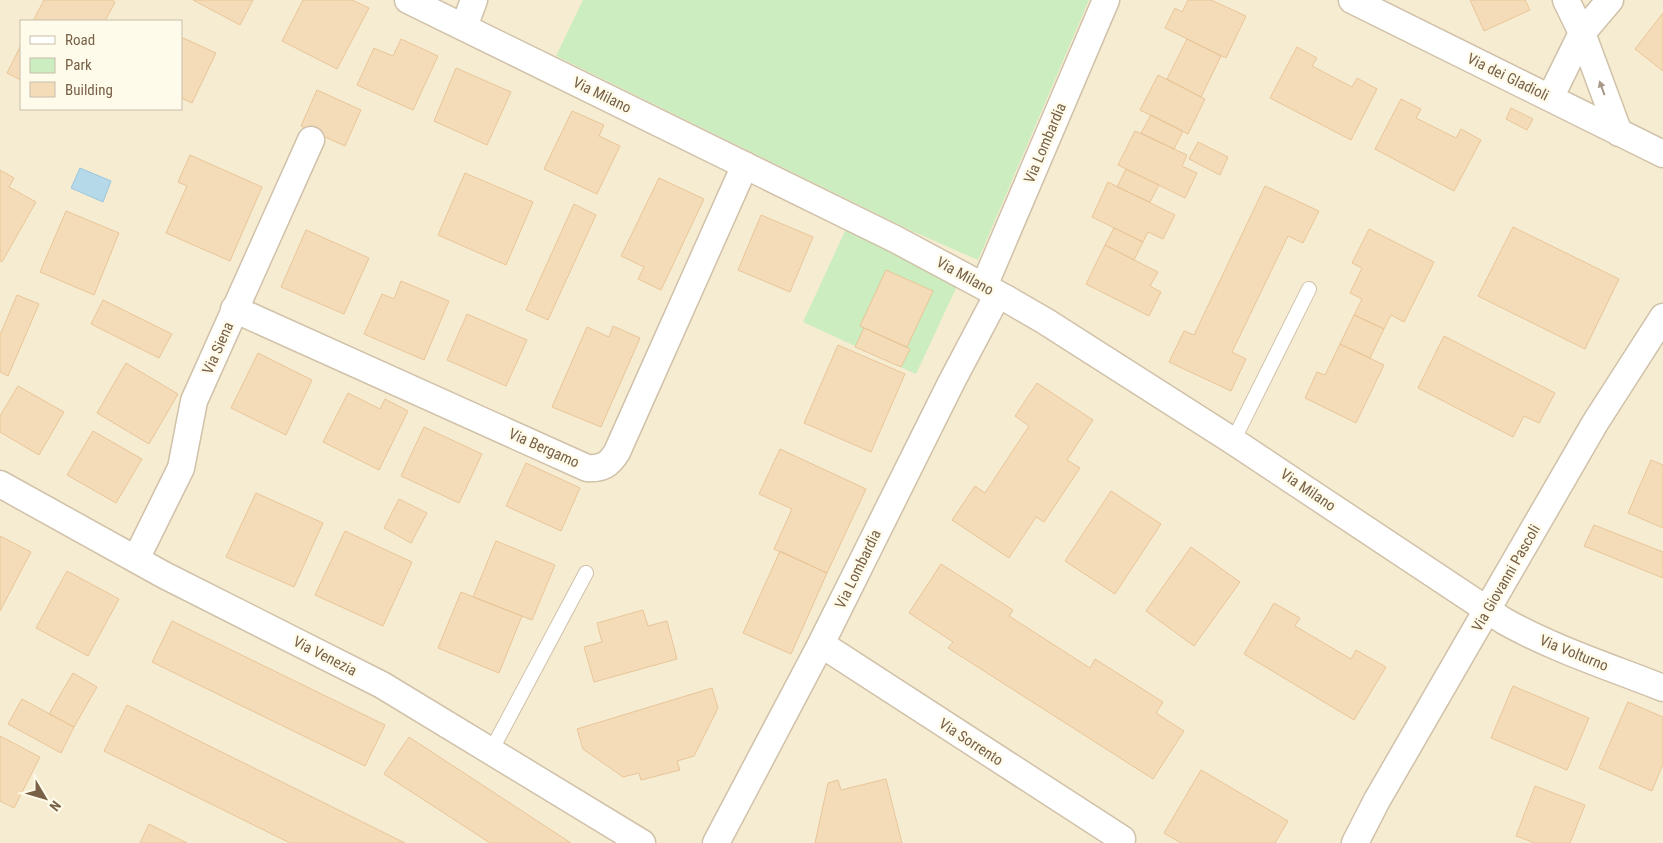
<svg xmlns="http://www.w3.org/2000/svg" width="1663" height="843" font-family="'Roboto Condensed',sans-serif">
<rect width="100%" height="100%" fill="#fef8e3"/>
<!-- residential -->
<path fill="#f6ecd1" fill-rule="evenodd" d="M0,0h1663v843h-1663zM21,21h160v88h-160z"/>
<!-- green -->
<path fill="#cbedc0" d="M583,0h506l-111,260 -66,-29 -356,-175z
M846,229l111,57 -41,88 -113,-52z"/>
<!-- water -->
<path fill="#b6d9e9" stroke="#9cc6dc" d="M80,168l31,13 -8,21 -32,-14z"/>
<!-- building -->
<path fill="#f5dcb9" stroke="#e9c598" d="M44,0h68l3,2 -10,19h-72z
M193,0h60l-13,25z
M303,0h49l17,8 -32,61 -55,-28z
M1188,0h23l35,16 -20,42 -61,-30 10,-20 7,4z
M1470,0h55l5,10 -46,21z
M1663,13v58l-28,-22z
M181,37l35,16 -24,50 -11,-5z
M401,39l37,17 -25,54 -56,-25 17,-37 19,8z
M1187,39l34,17 -20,41 -34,-18z
M21,45v35l-14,-7z
M1297,47l20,11 -5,8 40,21 5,-9 20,11 -26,51 -81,-42z
M456,68l55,24 -24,53 -53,-24z
M1158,75l47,24 -17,35 -48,-24z
M317,90l44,20 -16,36 -44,-20z
M1401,99l20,10 -5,9 40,20 5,-9 20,11 -27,51 -79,-42z
M1511,108l22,11 -6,11 -21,-11z
M572,111l32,14 -5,11 21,10 -23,48 -53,-25z
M1151,115l32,16 -9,18 -33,-16z
M1135,131l52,24 -5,11 15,7 -12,25 -67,-33z
M1198,142l30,15 -8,18 -31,-16z
M190,155l72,32 -32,74 -64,-28 21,-47 -9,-4z
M1126,169l33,16 -9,17 -33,-15z
M0,170l14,8 -5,9 27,15 -34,60 -2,-1z
M465,173l68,29 -27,63 -68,-30z
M659,178l45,21 -43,91 -23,-11 6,-12 -23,-11z
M1108,182l67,33 -12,24 -15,-7 -5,10 -51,-25z
M1265,186l54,25 -16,32 -15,-7 -56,116 14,7 -15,32 -62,-29 15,-31 10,4z
M574,204l22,11 -48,105 -22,-10z
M66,211l53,22 -25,62 -54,-23z
M761,215l52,22 -23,55 -52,-22z
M1513,227l106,52 -34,70 -107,-53z
M1114,228l29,14 -9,18 -29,-15z
M1369,229l65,33 -30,60 -13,-7 -7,14 -30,-14 8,-16 -12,-6 12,-25 -10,-5z
M306,230l63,28 -25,56 -63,-27z
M1105,245l53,27 -8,14 11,6 -12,24 -63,-32z
M886,270l47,21 -26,56 -47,-21z
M401,281l48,20 -25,59 -60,-26 18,-40 12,5z
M17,295l22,9 -31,72 -8,-4v-37z
M103,300l69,34 -13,24 -68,-34z
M467,314l60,26 -21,46 -59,-26z
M1354,315l30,14 -14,29 -30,-14z
M613,326l27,12 -39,89 -49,-20 35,-80 22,10z
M864,328l46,21 -9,18 -46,-20z
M1444,336l111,57 -16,30 -15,-7 -11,21 -95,-49z
M1340,344l44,21 -28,58 -51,-25 12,-26 8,3z
M838,345l67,29 -34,78 -67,-29z
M258,353l54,27 -26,55 -55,-27z
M126,363l52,31 -29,50 -52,-31z
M1037,383l56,37 -26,40 13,8 -36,54 -8,-5 -27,41 -57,-38 23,-34 10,7 44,-67 -14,-10z
M18,386l46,26 -25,43 -39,-23v-16z
M348,393l32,16 5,-10 23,12 -29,59 -56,-28z
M424,427l58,27 -23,49 -58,-27z
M93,431l49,28 -26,44 -49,-28z
M780,449l86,40 -39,84 -53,-24 18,-40 -33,-15z
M1651,460l12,5v63l-35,-15z
M526,463l54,25 -19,43 -55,-25z
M1111,491l50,33 -46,70 -50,-33z
M256,493l67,30 -29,64 -68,-30z
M399,499l28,14 -16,30 -27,-15z
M1594,525l69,27v26l-79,-32z
M345,531l67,31 -29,64 -68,-31z
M0,536l31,16 -31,59z
M496,541l59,24 -23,55 -59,-23z
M1191,547l49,35 -46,64 -48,-35z
M780,551l47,22 -36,81 -48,-21z
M941,564l72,46 -4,6 81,52 5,-9 68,43 -7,11 28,18 -31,48 -205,-131 5,-6 -44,-29z
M67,571l52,28 -31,57 -52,-28z
M461,592l61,24 -23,57 -61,-25z
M1274,603l26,15 -5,8 56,33 5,-9 30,17 -32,53 -110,-66z
M643,610l5,16 19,-5 10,38 -83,23 -10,-35 18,-5 -5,-19z
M172,621l213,104 -20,41 -213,-104z
M73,673l24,14 -23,40 -25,-13z
M1513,686l76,32 -22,52 -76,-32z
M712,688l6,20 -24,48 -17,5 3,9 -39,10 -2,-7 -16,4 -40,-28 -6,-20z
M22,699l52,28 -13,26 -53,-29z
M1628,702l35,15v47l-11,27 -53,-23z
M127,705l278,138h-115l-186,-92z
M0,736l40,21 -26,51 -14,-7z
M409,737l162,106h-81l-106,-69z
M1201,770l87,51 -13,22h-94l-17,-10z
M886,779l16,64h-87l13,-60 10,-3 3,10z
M1535,786l50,19 -15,38h-35l-19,-7z
M149,824l38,19h-47z"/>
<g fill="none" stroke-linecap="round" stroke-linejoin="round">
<!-- lane casing -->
<g stroke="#d0c1a9" stroke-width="16">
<path id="lane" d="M1233,441l76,-152
M491,751l95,-178"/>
</g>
<!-- street casing -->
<g stroke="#d0c1a9" stroke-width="29">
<path id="street" d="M408,0l487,239 112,60 38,22 188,120 271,180c50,28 106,46 159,67
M1352,0l311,154
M1566,0l16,33 37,100
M464,27l10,-27
M1550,98l32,-65 28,-33
M984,286l122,-286
M234,309l353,159c15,1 22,-3 30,-16l128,-287
M0,484l164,91 218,110 260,158
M136,559l45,-91 13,-67 117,-261
M821,644l301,195
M716,843l105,-199 131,-263 46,-87
M1355,843l22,-43 218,-377 68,-106"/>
</g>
<!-- lane -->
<use href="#lane" stroke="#fff" stroke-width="14"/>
<!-- street -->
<use href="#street" stroke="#fff" stroke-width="26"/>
</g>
<!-- one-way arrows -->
<defs><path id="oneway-solid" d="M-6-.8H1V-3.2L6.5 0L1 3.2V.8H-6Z" transform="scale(1.25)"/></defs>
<use fill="#a79887" href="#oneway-solid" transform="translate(1602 88) rotate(-110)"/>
<g text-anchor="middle" stroke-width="5" stroke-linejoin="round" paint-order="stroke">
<!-- street labels -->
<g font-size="15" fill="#786147" stroke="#fffbeb">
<text transform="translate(1508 77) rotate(26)" y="5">Via dei Gladioli</text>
<text transform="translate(602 95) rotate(26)" y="5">Via Milano</text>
<text transform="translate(1045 143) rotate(-67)" y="5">Via Lombardia</text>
<text transform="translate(965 276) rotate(29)" y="5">Via Milano</text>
<text transform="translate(218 348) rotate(-66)" y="5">Via Siena</text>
<text transform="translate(544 448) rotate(24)" y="5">Via Bergamo</text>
<text transform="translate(1308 490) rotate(34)" y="5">Via Milano</text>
<text transform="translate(858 569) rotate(-64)" y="5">Via Lombardia</text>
<text transform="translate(1506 578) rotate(-60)" y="5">Via Giovanni Pascoli</text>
<text transform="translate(1574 653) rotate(22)" y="5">Via Volturno</text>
<text transform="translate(325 656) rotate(27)" y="5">Via Venezia</text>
<text transform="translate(971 742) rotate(33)" y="5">Via Sorrento</text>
</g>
</g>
<!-- legend -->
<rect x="20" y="20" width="162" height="90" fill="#fffbeb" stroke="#c9bda9"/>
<rect x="30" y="36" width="25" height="8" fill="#ffffff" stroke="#c9bda9"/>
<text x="65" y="45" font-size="15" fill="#786147">Road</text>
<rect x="30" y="58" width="25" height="15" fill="#cbedc0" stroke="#c9bda9"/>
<text x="65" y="70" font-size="15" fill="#786147">Park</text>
<rect x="30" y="82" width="25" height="15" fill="#f5dcb9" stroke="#c9bda9"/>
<text x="65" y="95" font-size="15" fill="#786147">Building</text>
<!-- north arrow -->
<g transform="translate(45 798) rotate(128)" stroke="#fffbeb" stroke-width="4" paint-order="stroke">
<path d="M0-4L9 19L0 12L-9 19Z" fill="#786147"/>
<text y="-8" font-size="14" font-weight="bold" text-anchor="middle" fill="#786147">N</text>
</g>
</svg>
